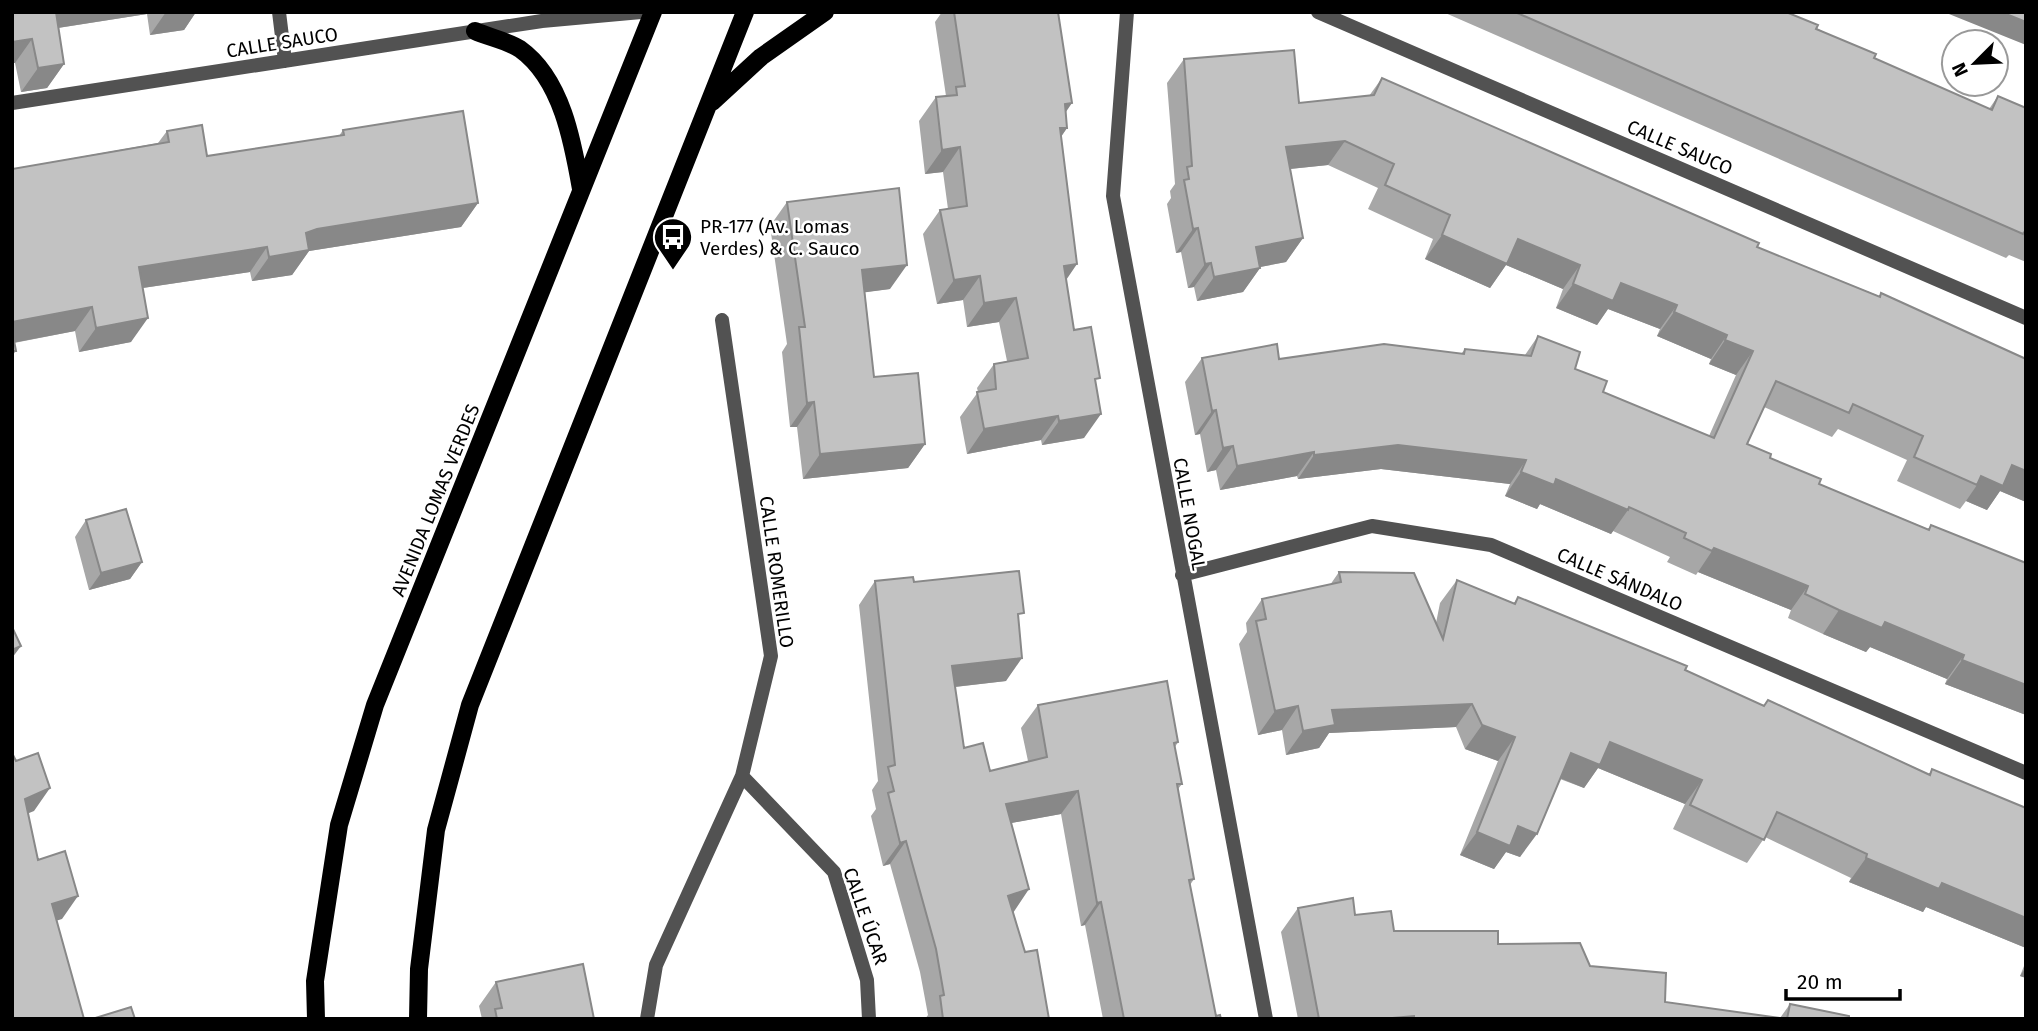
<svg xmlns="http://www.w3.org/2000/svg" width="2038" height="1031" font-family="'Fira Sans',sans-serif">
<rect width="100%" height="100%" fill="#fff"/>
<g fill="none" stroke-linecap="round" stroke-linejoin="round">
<!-- minor -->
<path stroke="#525252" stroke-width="14" d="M279,12l6,49
M1127,12l-14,184 153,823
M1318,12l708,306
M12,103l530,-82 99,-9
M1182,575l190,-49 119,19 535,228
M742,776l92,96 33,108 2,39
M647,1019l9,-54 86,-189 29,-120 -49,-336"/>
<!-- primary -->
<path stroke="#000" stroke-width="18" d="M475,31c13,6 33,10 45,18 42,30 53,94 61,140
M712,102l49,-45 64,-45
M316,1019l-1,-38 24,-156 36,-120 278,-693
M418,1019l1,-50 17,-139 34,-125 275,-693"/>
</g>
<!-- wall -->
<path fill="#a7a7a7" d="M12,12h184l-12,18 -34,5 -3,-21 -89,14 6,36 -17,24 -26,4 -6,-29z
M942,12h116l9,116 -6,9 5,142 8,51 22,54 -12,54 -42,7 -1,-5 -74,14 -7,-37 18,-25 -1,-4 17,-24 13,-3 -8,-39 -32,5 -4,-27 -26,4 -14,-70 17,-24 8,-1 -5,-37 -18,2 -6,-53 17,-24 10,-1 -11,-74z
M1443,12h343l88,46 115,51 9,-13 28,12v154l-17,-7 -3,3z
M1184,59l115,44 70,-7 13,-18 375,169 122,49 2,-3 145,66v143l-26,-11 -13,19 -21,-9 -6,8 -63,-28 10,-21 -69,-31 -6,8 -68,-30 -17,37 23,14 49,26 109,45 3,-4 95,38v152l-81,-31 2,-5 -77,-32 -4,5 -43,-18 -35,-16 3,-8 -93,-38 -2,3 -29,-13 3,-5 -57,-26 -2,3 -71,-30 -3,5 -32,-13 5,-12 -129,-15 -83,10 -1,-3 -77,14 -4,-20 -9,2 -7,-38 -5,1 -10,-53 17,-24 77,1 182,-5 4,-5 60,6 13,-19 37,33 28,23 106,44 27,-61 -27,-11 2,-5 -54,-23 3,-7 -52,-20 -11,16 -41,-17 7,-19 -57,-24 -16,23 -65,-29 8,-20 -65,-30 10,-21 -50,-23 -38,4 13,69 -17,24 -26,5v1l-17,24 -46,9 -3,-14 -6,1 -7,-36 -5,1 -9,-49 4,-6 -1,-7 5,-7 -8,-101z
M343,130l135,73 -17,24 -152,24 -17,24 -40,6 -2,-9 -107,16 -12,54 -52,10 -4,-21 -61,12 2,8 -4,5v-187l146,-26 9,-12 40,25 132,-20z
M787,202l103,87 -25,3 9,85 51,67 -17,24 -105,11 -6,-52h-7l-8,-75 5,-8 -17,-118z
M86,520l56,42 -12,17 -41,11 -14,-53z
M1339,572l97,51 4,-20 17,-23 57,23 4,-6 167,73 78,36 5,-6 161,74 3,-5 94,39v140l-100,-41 -3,5 -74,-30 2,-4 -86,-41 -18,26 -74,-34 12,-25 -87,-36 -14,20 -24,-9 -40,78 -14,-5 -12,17 -34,-14 38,-94 -33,-12 -9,-22 -127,6 -10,15 -33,7 -4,-25 -24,5 -19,-91 8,-12 -1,-9 16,-24 68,-14z
M875,581l39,1 105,39 -13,60 -51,6 9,61 26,23 38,-10 -7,-33 17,-23 140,37 -3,5 7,37 -4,5 16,90 -4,6 26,131 5,3h-118l-18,-94 -4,1 -20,-112 -50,9 2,90 12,39 24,67h-124l3,-4 -8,-43 -30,-108 -7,2 -12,-50 5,-7 -4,-19 6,-9 -19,-176z
M1298,908l57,7 39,16 104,13 92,22 75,36 115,16 10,-14 59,15h-551l-17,-87z
M2026,961v17l-6,-2z
M496,982l98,37h-112l-3,-13z"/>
<!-- shaded-wall -->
<path fill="#888" d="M51,12h97l-1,2 -109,17z
M166,12h30l-12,18 -34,5z
M1944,12h57l25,10v23z
M32,39l-17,24h-3v-21z
M64,64l-17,24 -26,4 17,-24z
M1072,103l-17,25 10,-24z
M1060,128h7l-17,24z
M1345,141l-17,24 -59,6 17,-24z
M960,147l-17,25 -18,2 17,-24z
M478,203l-17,24 -152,24 -17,24 -40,6 17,-24 37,-24 11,-4z
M1198,228l-17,24 -5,1 17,-24z
M1442,235l76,4 62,26 -17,24 -57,-24 -16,23 -65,-29z
M1303,238l-17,24 -47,9 17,-24z
M267,247l-17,25 -128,19 17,-24z
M1211,263l-17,24 -6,1 17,-24z
M1077,264l-17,25 4,-23z
M907,265l-17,24 -45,6 17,-25z
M1260,268l-17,24 -46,9 17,-24z
M980,276l-17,24 -26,4 17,-24z
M1621,283l56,22 -17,24 -52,-20 -11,16 -41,-17 17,-24z
M1016,298l-17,24 -32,5 17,-24z
M92,307l-17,24 -63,12v-21z
M1674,312l53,23 -16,24 -54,-23z
M148,318l-17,24 -52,10 17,-24z
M1725,340l28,11 -17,24 -27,-11z
M814,402l-17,25h-7l17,-24z
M1216,410l-16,24 -5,1 17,-24z
M1101,414l-17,24 -42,7 17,-24z
M1058,416l-17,24 -74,14 17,-25z
M925,444l-17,24 -105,11 17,-25z
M1398,445l128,15 -16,24 -129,-15 -83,10 16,-24z
M1233,446l-17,24 -9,2 16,-24z
M1314,452l-17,24 -77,14 17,-24z
M2012,465l14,6v31l-26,-11 -13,19 -21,-9 11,-16 4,-9z
M1521,472l35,7 72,31 -17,24 -71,-30 -3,5 -32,-13z
M1714,548l94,38 -17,24 -93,-38z
M142,562l-12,17 -41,11 12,-17z
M1839,610l46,12 79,33 -17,24 -77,-32 -4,5 -43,-18z
M21,646l-9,12v-8z
M1022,658l-16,23 -70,8 16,-23z
M1962,660l64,25v30l-81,-31z
M1472,704l-16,23 -127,6 -10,15 -33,7 17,-24 29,-21z
M1298,706l-16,24 -24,5 17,-24z
M1482,725l33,12 -17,24 -33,-12z
M1610,742l92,38 -17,24 -87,-36 -14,20 -29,-12 16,-23z
M50,788l-16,23 -22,9 13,-21z
M1078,791l-17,23 -71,13 16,-23z
M1518,826l19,8 -17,23 -14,-5 -12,17 -34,-14 17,-23z
M906,841l-16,23 -7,2 17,-23z
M1866,858l76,25 84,35v30l-100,-41 -3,5 -74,-30z
M1029,889l-16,24 -5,-17z
M78,896l-16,23 -26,8 16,-23z
M1101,902l-16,23 -4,1 16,-23z
M2026,967v11l-6,-2z
M1414,1016l-2,3h-31z"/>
<!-- building -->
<path fill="#c2c2c2" stroke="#888" stroke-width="2" d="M12,12h44l8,52 -26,4 -6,-29 -20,3z
M954,12h104l14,91 -7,1 2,24h-7l17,136 -13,2 10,64 17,-3 9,51 -5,1 6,35 -42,7 -1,-5 -74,13 -7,-37 19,-3 -2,-25 34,-6 -12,-60 -32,5 -4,-27 -26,4 -14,-70 27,-4 -7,-59 -18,3 -6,-53 21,-2 -1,-8 9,-1z
M1515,12h271l32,13 -2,4 60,25 -2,4 118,52 6,-14 28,12v123h-1l-2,3z
M2001,12h25v10z
M1294,50l5,53 75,-8 8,-17 377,165 -2,4 123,50 1,-4 145,66v112l-14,-6 -9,21 -22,-10 -4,9 -63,-28 9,-21 -70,-32 -4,9 -73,-32 -29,63 24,10 -1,4 51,21 -2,5 110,46 2,-5 95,38v122l-64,-25 2,-5 -79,-33 -3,6 -43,-18 -34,-16 3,-8 -94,-38 -2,3 -28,-13 2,-5 -57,-26 -1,3 -72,-31 -2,6 -33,-13 5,-12 -128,-15 -84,10v-3l-77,14 -4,-20 -10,2 -7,-38 -4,1 -10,-53 75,-14 2,15 105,-15 80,10 1,-5 66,7 7,-20 42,16 -5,17 32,12 -4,11 111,46 39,-87 -28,-11 2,-5 -53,-23 3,-7 -56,-22 -8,18 -40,-17 7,-19 -62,-26 -11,25 -65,-29 8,-20 -65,-30 9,-21 -49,-23 -59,6 17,91 -47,9 4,21 -46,9 -3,-14 -6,1 -7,-36 -5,1 -9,-49 5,-1 -2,-12 5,-1 -8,-107z
M463,111l15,92 -161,26 -11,4 3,17 -40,7 -2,-10 -128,20 9,51 -52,10 -4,-21 -80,15v-153l157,-27 -2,-11 35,-6 5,31 137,-21 -1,-5z
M899,188l8,77 -45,5 12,107 44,-4 7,71 -105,10 -6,-52 -7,1 -8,-76h6l-18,-125z
M12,330l4,21h-4z
M126,509l16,53 -41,11 -15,-53z
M1019,571l5,42 -6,1 4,44 -70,8 12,82 19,-5 7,28 57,-14 -9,-52 129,-24 11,61 -4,1 8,41h-5l17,95 -5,1 27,136 4,-1 1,4h-97l-23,-117 -4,1 -19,-112 -72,13 23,85 -21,7 17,56 12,-2 12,69h-106l-3,-23 4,-1 -8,-46 -30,-108 -6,2 -12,-50 6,-2 -6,-24 7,-2 -20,-184 38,-4 1,5z
M1339,572l75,1 29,66 14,-59 58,24 3,-7 169,69 -2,4 79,36 4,-6 162,75 2,-6 94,39v110l-84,-35 -3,6 -73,-31 1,-4 -90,-42 -13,28 -74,-35 12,-25 -92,-38 -10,23 -29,-12 -34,81 -19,-8 -8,20 -33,-14 38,-95 -33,-12 -10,-21 -140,6 3,15 -32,6 -5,-25 -23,5 -19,-90 10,-2 -4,-20 79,-17z
M12,627l9,19 -9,4z
M12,753l4,8 22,-8 12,35 -25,11 13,61 27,-9 13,45 -26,8 32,115h-72z
M1353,898l2,17 36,-4 3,20h104v13l82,-1 10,23 76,7 -1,29 122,17 3,-15 59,12v3h-435v-3l-33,3h-62l-21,-111z
M583,964l11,55h-97l-2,-10 7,-1 -6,-26z
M131,1007l4,12h-43z"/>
<!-- icons -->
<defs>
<g id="bus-pin" transform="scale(2.0125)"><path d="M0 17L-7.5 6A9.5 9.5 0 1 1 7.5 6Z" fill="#000" stroke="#fff"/><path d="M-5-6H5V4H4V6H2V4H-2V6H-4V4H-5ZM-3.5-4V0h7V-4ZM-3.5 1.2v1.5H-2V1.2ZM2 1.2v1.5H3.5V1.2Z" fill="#fff"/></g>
</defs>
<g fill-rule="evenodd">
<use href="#bus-pin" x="673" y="237"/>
</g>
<g text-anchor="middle" stroke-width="5" stroke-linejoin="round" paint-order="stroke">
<!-- street labels -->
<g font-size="19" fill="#000" stroke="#fff">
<text transform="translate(282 42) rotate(-9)" y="7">CALLE SAUCO</text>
<text transform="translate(1680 147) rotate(23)" y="7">CALLE SAUCO</text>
<text transform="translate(435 500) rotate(-68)" y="7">AVENIDA LOMAS VERDES</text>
<text transform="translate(1190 514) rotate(80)" y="7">CALLE NOGAL</text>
<text transform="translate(777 572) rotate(82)" y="7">CALLE ROMERILLO</text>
<text transform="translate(1620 579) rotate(23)" y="7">CALLE SÁNDALO</text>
<text transform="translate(866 916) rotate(71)" y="7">CALLE ÚCAR</text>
</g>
<!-- poi labels -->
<g font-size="19" fill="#000" stroke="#fff" text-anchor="start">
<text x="700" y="233">PR-177 (Av. Lomas<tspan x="700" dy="22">Verdes) &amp; C. Sauco</tspan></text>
</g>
</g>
<!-- border -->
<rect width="2038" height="1031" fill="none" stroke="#000000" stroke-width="28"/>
<!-- north arrow -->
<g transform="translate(1975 63) rotate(246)"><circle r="33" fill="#ffffff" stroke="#999999" stroke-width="2"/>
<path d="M0-5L12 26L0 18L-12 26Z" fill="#000000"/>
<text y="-10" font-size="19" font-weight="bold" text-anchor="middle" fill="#000000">N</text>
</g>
<!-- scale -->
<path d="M1786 989v10h114v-10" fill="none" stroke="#000000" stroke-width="3.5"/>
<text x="1797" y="989" font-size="21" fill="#000000" stroke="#ffffff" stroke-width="5" paint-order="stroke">20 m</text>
</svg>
